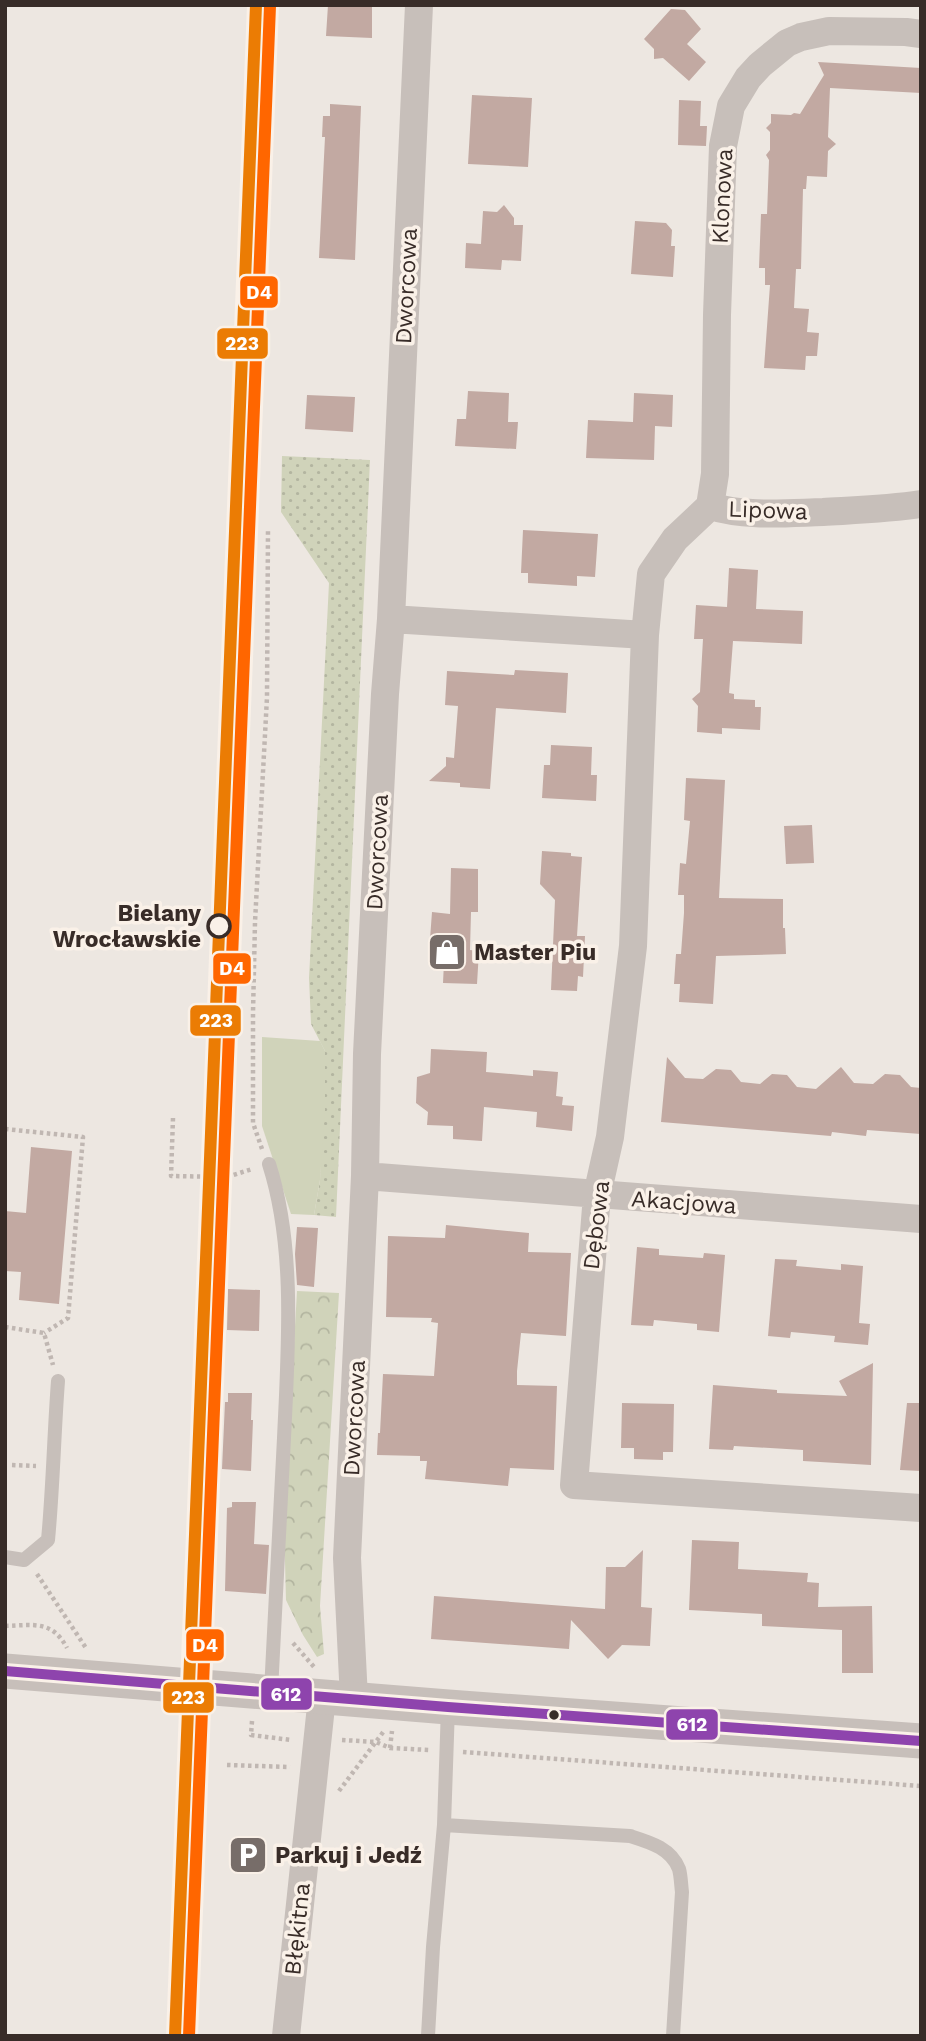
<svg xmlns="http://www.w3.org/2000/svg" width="926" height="2041" font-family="'Work Sans',sans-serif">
<defs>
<pattern id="grass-dots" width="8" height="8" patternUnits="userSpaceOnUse" patternTransform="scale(1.75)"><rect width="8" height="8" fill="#d0d3ba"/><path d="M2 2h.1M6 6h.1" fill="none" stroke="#b3b5a0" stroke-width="1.8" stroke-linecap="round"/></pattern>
<pattern id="forest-crowns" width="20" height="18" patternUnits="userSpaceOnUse" patternTransform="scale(1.75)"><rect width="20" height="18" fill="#d0d3ba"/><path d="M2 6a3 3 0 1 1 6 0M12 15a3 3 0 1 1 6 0" fill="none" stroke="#b3b5a0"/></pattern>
</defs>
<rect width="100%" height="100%" fill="#ede7e1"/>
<!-- grass -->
<path fill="url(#grass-dots)" d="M282,456l88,4 -34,757 -22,-2 6,-35 5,-129 -14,-27 -2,-46 20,-395 -48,-71z"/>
<!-- forest -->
<path fill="url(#forest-crowns)" d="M297,1291l42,2 -19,313 4,48 -7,3 -14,-22 -17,-35 -2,-78z"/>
<!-- garden -->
<path fill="#d0d3ba" d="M262,1037l58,4 5,10v60l-5,69 -6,35 -23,-1 -29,-88z"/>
<!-- building -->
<path fill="#c2a9a2" d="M328,5h44v33l-46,-2z
M671,9l14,1 16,19 -14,15 19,18 -17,19 -26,-23 -9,1v-10l-10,-10z
M818,62l103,6v25l-91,-5 -2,49 8,7 -8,7 -1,26 -20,-1 -1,13h-3l-2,80h-5l-2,39 15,1 -2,23 12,1 -2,23h-11l-1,14 -41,-2 6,-83h-5v-17h-6l2,-54h6l2,-54 -3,-5 4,-5v-18l-4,-4 5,-5v-9l20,1 3,-2 6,1 24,-39z
M472,95l60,3 -4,69 -60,-3z
M679,100l22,1 -1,25h7l-1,20 -28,-1z
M330,104l31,2 -6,154 -36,-2 6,-121h-3l1,-21h7z
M504,205l10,13v7h9l-2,36 -19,-1 -1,10 -36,-2 1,-25 15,1 2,-33 14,1z
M635,221l31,2 6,7 -1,16h4l-2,31 -42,-3z
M468,391l41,2 -1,29h10l-2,27 -61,-3 2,-27h9z
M634,393l39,2 -1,32 -17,-1 -1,34 -68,-2 2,-38 45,2z
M307,395l48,2 -2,35 -48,-3z
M523,530l75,4 -3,43 -18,-1v10l-49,-3v-10h-7z
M729,568l29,2 -2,39 47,2 -1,33 -69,-3 -4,52 5,1v5l21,1v7h6l-1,23 -38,-2v6l-25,-2 1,-26 -6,-7 8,-7 3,-53h-9l2,-34 31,2z
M515,670l53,3 -2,40 -70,-5 -6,81 -30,-2v-4l-31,-2 17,-15v-9l8,1 4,-52 -13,-1 2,-34 67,4z
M551,745l41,2 -1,28h6l-1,26 -54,-3 2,-33h6z
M686,778l39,2 -6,118 64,1v29h2l1,26 -70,2 -3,48 -34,-2 1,-18h-6l2,-30h5l3,-41v-18h-6l2,-32 6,1 4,-43 -6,-1z
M812,825l2,38 -28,1 -2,-38z
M542,851l29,2v3l11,1 -5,79h8l-2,41 -5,-1 -1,15 -26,-1 4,-90 -15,-16z
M451,868l27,1v43h-7l-1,38 9,1 -2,33 -34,-1 2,-42 -15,-2 2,-27 18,2z
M431,1049l56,3 -1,20 47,4v-6l25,2 -2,24 7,1 -1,8 12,1 -2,25 -36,-4 1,-15 -53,-5 -2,34 -29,-2v-13l-26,-1 1,-13 -12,-9 1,-26 13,-4z
M667,1057l18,21 18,1 13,-10 15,1 10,12 19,2 12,-10 15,1 10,12 19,2 25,-22 13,16 19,1 12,-10 15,1 11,12 10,1v46l-54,-4 -1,6 -34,-4 -1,4 -170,-14z
M31,1147l41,4 -13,153 -40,-4 2,-28 -16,-1v-60l21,2z
M446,1225l83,8 -1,19 43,1 -5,83 -45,-3 -4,38v14l40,1 -3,84 -44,-2 -2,18 -83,-7 2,-18h-7v-5l-43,-1 1,-22h2l3,-59 51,2 4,-53 -7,-1 1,-4 -46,-1 2,-81 57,2z
M297,1227l21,1 -4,59 -17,-2 -2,-31z
M637,1247l22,2v6l44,3 1,-5 21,2 -6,77 -22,-2v-6l-43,-4 -1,6 -22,-1z
M775,1259l22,1 -1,6 45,4v-6l22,2 -4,57 11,1 -2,21 -34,-3 1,-6 -44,-4 -1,6 -22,-2z
M228,1289l32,1 -1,41 -32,-1z
M873,1363l-2,102 -68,-4v-11l-69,-4 -1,4 -24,-1 4,-64 64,5v3l70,3 -8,-15z
M228,1393h24l-1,27h2l-2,51 -29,-2 3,-67h3z
M622,1403l52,1 -1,48h-10v8l-29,-1v-11h-13z
M907,1403h14v68l-21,-1z
M232,1502h24l-2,42 15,1 -3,49 -41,-3 2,-83 5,-1z
M692,1540l47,2 -1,27 70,4 -1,9 12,1 -1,24 54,-1 1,67h-31v-43l-80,-4v-12l-73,-4z
M643,1550l-2,57 11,1 -2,38 -28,-1 -14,14 -37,-39 -2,29 -138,-10 3,-43 171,13 1,-42h19z"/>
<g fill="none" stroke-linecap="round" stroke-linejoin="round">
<!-- path -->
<path stroke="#c0b7b2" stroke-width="4.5" stroke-dasharray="3.5 3.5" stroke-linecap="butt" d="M173,1118l-2,58 56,1 3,-58
M5,1129l78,8 -15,181 -24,15
M262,1149l-9,-26v-110l2,-91 12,-225 1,-168
M227,1177l25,-8
M5,1327l39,6 9,32
M12,1465l24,1
M37,1574l49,74
M5,1626c29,-1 47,-6 62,22
M293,1643l22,25
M252,1721l-1,14 40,5
M342,1740l34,2 14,6 40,2
M390,1748l2,-17
M463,1752l458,34
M227,1765l63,2
M339,1791l45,-60"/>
<!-- service -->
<path stroke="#c7bfba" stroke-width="14" d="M269,1164c27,84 19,186 15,274 -4,84 -9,169 -13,254
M5,1557l19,3 24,-20c5,-53 6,-106 10,-159
M444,1825l186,11c19,6 41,12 49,33 2,7 2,16 3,23l-9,144
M428,2036l5,-89 11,-122 4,-118"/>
<!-- minor -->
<path stroke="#c7bfba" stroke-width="28" d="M921,504c-33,5 -65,6 -98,8 -37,1 -78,5 -113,-6l-35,33 -24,35 -6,61 -12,311 -23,191 -13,58 -23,290 347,23
M710,506l5,-32 2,-159 6,-169 8,-40 17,-28 12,-13 27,-22 14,-6 28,-6 77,1 15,2
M391,619l254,16
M365,1176l556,43
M354,1699l-7,-141 18,-382 2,-122 18,-360 6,-75 28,-614
M286,2036l36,-339"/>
<!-- tertiary -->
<path stroke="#c7bfba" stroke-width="35" d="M5,1671l443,36 473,34"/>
<!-- bus-1 casing -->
<g stroke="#faf1e8" stroke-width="16">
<path id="bus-1" d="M5,1671l443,36 473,34"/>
</g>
<!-- bus-1 -->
<use href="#bus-1" stroke="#8e44ad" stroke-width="10"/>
<!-- rail-1 casing -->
<g stroke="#faf1e8" stroke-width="18">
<path id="rail-1" d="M175,2036l81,-2031"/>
</g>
<!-- rail-2 casing -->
<g stroke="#faf1e8" stroke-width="18">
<path id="rail-2" d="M189,2036l81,-2030"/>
</g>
<!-- rail-1 -->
<use href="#rail-1" stroke="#eb7c04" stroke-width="12"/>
<!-- rail-2 -->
<use href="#rail-2" stroke="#f60" stroke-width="12"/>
</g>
<!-- icons -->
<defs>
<g id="shop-square" transform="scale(2.0125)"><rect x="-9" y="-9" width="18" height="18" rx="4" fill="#776d69" stroke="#faf1e8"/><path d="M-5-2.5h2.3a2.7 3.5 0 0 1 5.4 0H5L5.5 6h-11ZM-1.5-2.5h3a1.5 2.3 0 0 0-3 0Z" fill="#fff"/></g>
<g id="parking-square" transform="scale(2.0125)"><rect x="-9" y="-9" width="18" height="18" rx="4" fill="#776d69" stroke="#faf1e8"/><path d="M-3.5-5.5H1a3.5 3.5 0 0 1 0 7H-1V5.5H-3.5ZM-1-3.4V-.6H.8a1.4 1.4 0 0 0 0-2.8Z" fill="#fff"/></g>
</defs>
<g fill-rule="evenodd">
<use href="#shop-square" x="447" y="952"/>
<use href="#parking-square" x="248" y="1855"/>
</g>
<!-- markers -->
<circle fill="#faf1e8" stroke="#382c28" stroke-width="3.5" cx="219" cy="926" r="11"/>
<circle fill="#382c28" stroke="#faf1e8" stroke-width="2.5" cx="554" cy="1715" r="6"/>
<g text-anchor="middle" stroke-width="7" stroke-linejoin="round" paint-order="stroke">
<!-- street labels -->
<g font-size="23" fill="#382c28" stroke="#faf1e8">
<text transform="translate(722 196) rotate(-87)" y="8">Klonowa</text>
<text transform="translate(406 286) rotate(-87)" y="8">Dworcowa</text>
<text transform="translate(768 510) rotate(2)" y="8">Lipowa</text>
<text transform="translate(377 852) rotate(-87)" y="8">Dworcowa</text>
<text transform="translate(684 1202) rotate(4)" y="8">Akacjowa</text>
<text transform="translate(596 1225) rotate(-83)" y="8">Dębowa</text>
<text transform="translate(354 1418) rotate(-87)" y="8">Dworcowa</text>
<text transform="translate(297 1929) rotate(-84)" y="8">Błękitna</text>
</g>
<!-- stop labels -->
<g font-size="23" font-weight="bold" fill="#382c28" stroke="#faf1e8" text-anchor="end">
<text x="201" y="921">Bielany<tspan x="201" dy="26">Wrocławskie</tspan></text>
</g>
<!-- poi labels -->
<g font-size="23" font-weight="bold" fill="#382c28" stroke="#faf1e8" text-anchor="start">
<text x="474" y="960">Master Piu</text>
<text x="275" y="1863">Parkuj i Jedź</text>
</g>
</g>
<g stroke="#faf1e8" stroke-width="2.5">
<rect x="239" y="275" width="40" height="34" rx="7" fill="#f60"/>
<rect x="216" y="327" width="53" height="33" rx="7" fill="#eb7c04"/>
<rect x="212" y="952" width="40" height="33" rx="7" fill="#f60"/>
<rect x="189" y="1004" width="53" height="33" rx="7" fill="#eb7c04"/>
<rect x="185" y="1628" width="40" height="34" rx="7" fill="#f60"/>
<rect x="260" y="1677" width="53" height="34" rx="7" fill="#8e44ad"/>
<rect x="162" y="1681" width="53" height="33" rx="7" fill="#eb7c04"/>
<rect x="665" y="1708" width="54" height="33" rx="7" fill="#8e44ad"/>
</g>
<g font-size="19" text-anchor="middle" font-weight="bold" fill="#fff">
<text x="259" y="299">D4</text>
<text x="242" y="350">223</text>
<text x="232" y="975">D4</text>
<text x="216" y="1027">223</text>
<text x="205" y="1652">D4</text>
<text x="286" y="1701">612</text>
<text x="188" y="1704">223</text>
<text x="692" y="1731">612</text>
</g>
<!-- border -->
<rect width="926" height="2041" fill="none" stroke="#382c28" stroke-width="14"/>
</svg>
